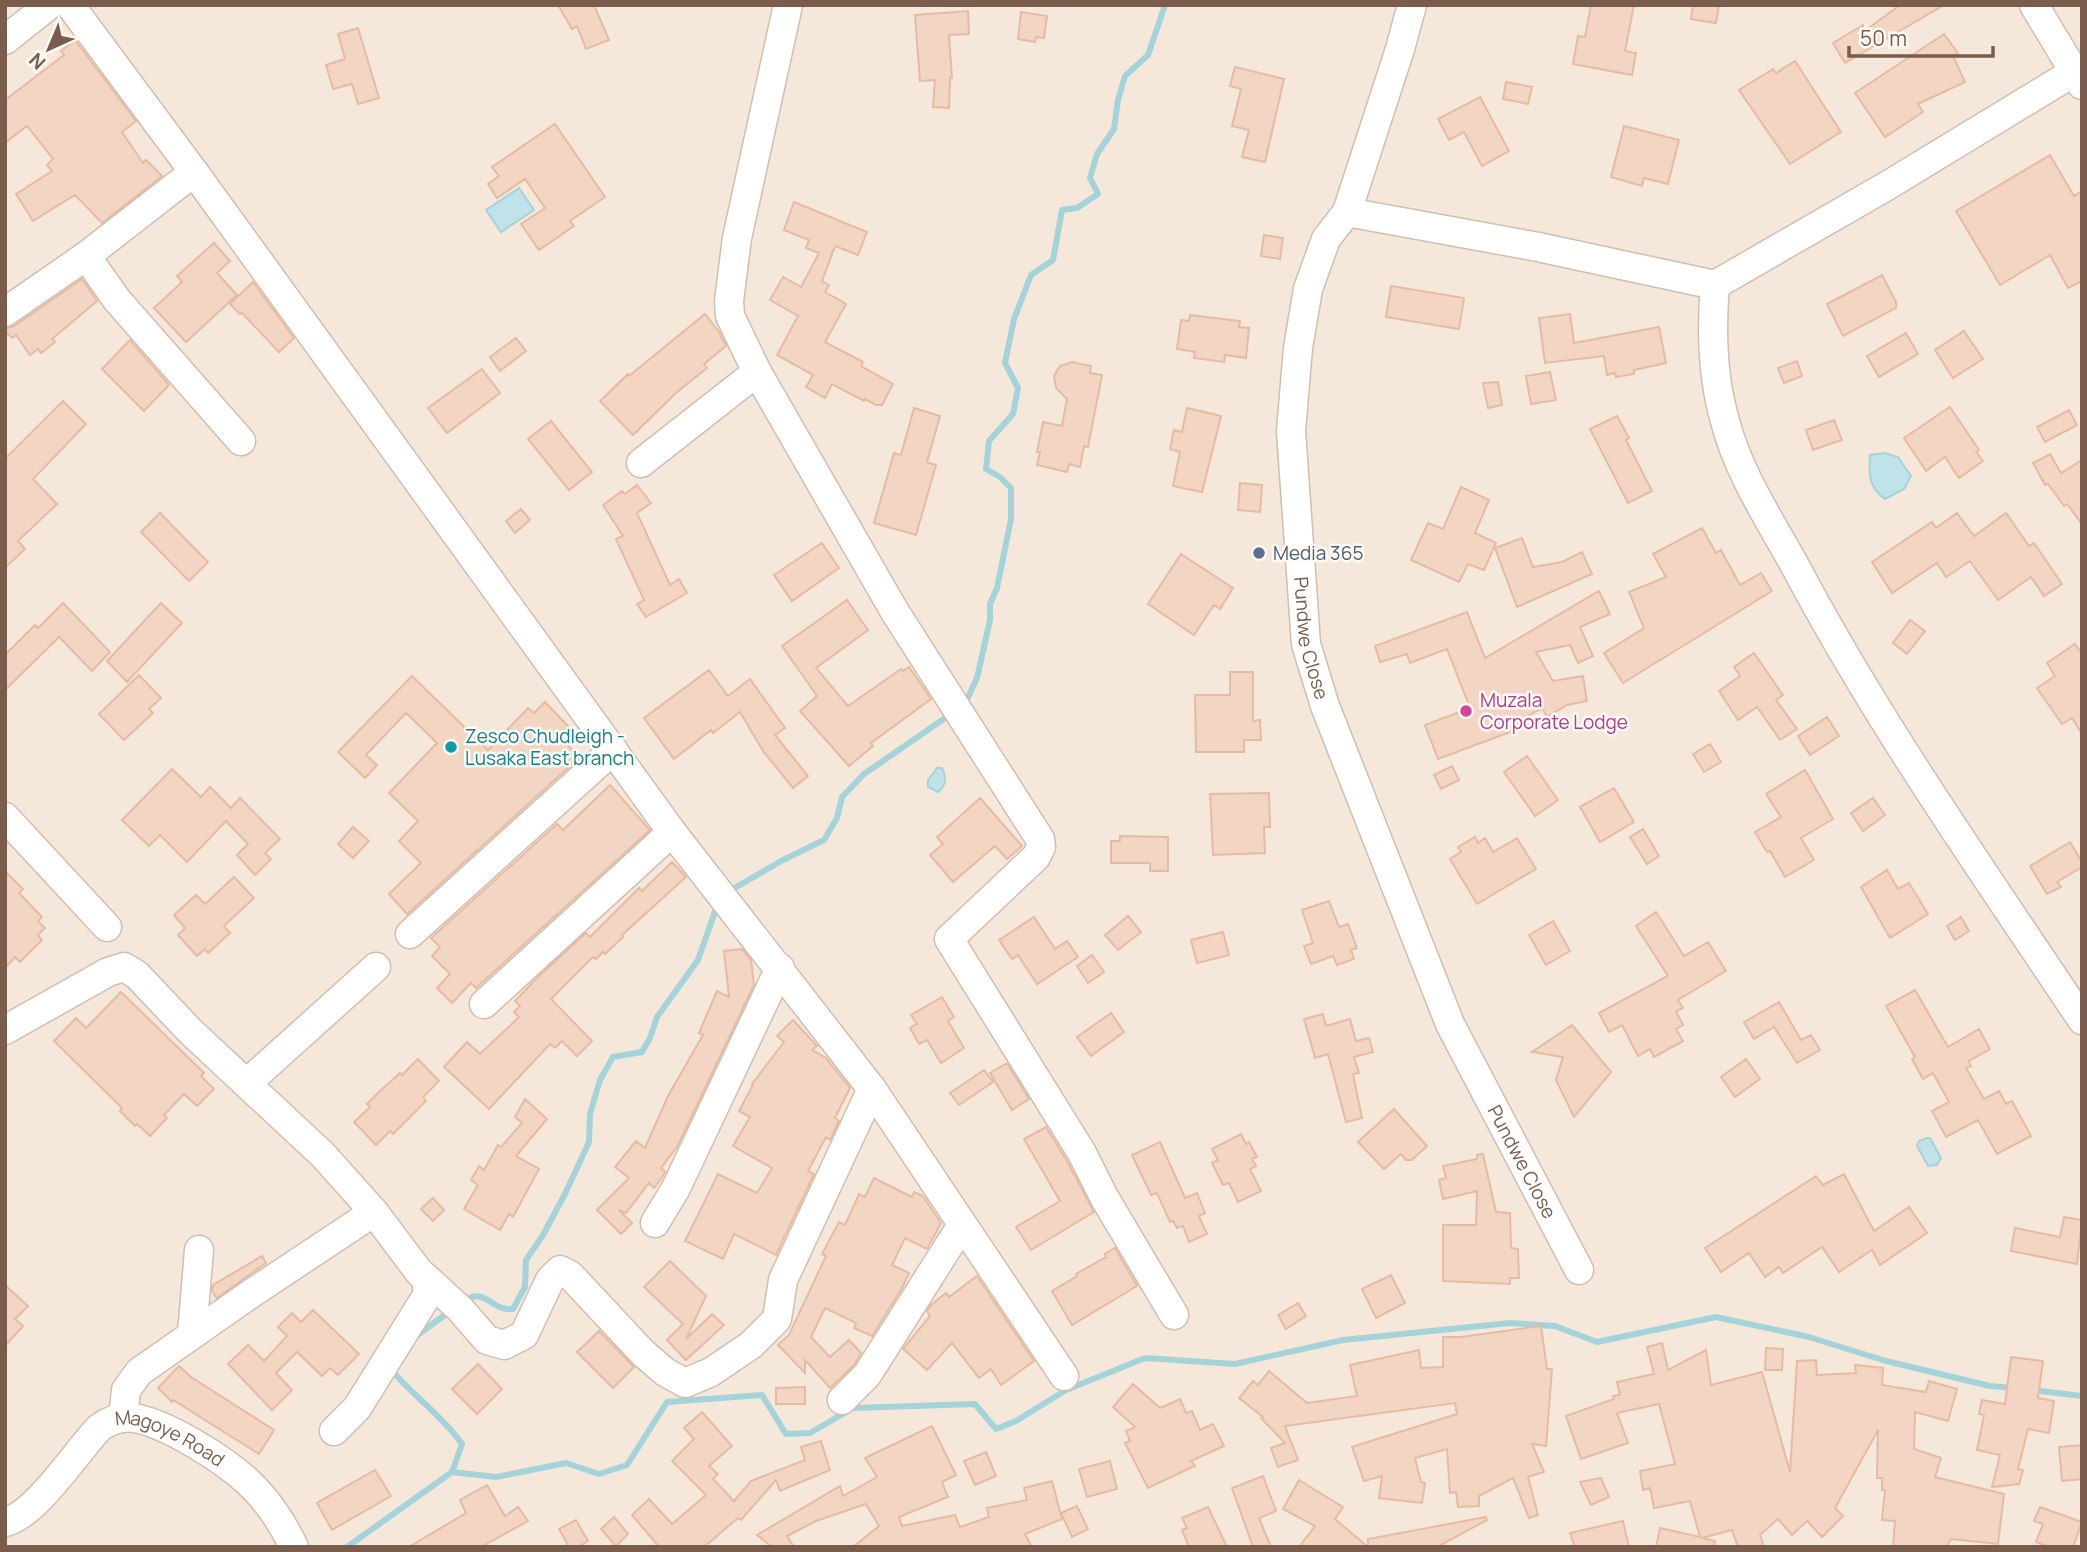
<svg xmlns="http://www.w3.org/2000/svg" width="2087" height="1552" font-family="Manrope,sans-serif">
<rect width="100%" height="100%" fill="#fdf6ec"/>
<!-- residential -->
<path fill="#f5e8da" d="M5,5h2077v1542h-2077z"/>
<!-- water -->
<path fill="#bfe3e8" stroke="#a5d3da" stroke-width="2" d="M519,188l15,22 -33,22 -15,-22z
M1885,453l13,4 13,19 -7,13 -19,10c-17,-12 -16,-25 -15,-44z
M937,768h5c5,9 4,18 -4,24l-10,-5v-7z
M1927,1138h3l11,20 -4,7 -9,1 -11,-20 2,-5z"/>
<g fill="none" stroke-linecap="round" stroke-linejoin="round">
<!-- stream -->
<path stroke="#a5d3da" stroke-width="6" d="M966,702l11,-24 13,-58v-16l7,-16 14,-69v-31l-11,-11 -14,-8 3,-28 24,-27 5,-26 -13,-25 9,-44 17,-44 22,-15 9,-50 15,-2 21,-14 -8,-16 7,-24 17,-25 4,-29 7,-24 23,-21 17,-50
M731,890l52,-30 41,-20 13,-22 5,-21 22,-23 84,-58
M465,1301c20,-15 27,11 48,8l12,-22 1,-27 17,-25 22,-41 24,-52 1,-28 10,-34 13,-23 29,-5 8,-14 7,-21 41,-57 20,-57
M415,1337l35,-26
M395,1368l-1,5c22,25 49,44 68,71l-10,28
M2032,1390l50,6
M347,1547l105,-75 44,5 70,-14 33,11 28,-9 40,-63 95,-7 24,39 24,-1 43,-25 122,-4 21,25 20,-8 50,-31 79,-32 90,6 108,-24 167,-17 45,3 42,16 119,-25 93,20 77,24 104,25 24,2"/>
</g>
<!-- building -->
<path fill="#f3d5c3" stroke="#e6bba3" stroke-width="2" d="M558,5h36l15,35 -23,9 -9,-23 -5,3z
M1591,5h43l-9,46 11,2 -4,22 -59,-11 5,-28 7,1z
M1693,5h26l-3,18 -25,-4z
M1900,5h44l-99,58 -12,-20 30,-18 3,5z
M968,11l1,23 -20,1 3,43h-2l-1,30 -16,-1 2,-27 -15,1 -5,-66z
M1021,12l26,4 -3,22 -8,-1 -1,5 -17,-3z
M358,28l21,70 -21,6 -6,-20 -19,5 -7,-24 19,-6 -7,-25z
M1944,34l14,19 -5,3 12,26 -47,22 5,8 -38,25 -30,-44z
M75,40l61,81 -14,11 21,31 3,-3 16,16 -60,47 -27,-28 -42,26 -17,-27 36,-23 -5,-6 6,-6 -26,-33 -22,17v-43l59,-45 -3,-4z
M1795,61l46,71 -51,32 -51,-74 34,-21 3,4z
M1235,67l49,12 -19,83 -23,-5 7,-27 -17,-4 9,-37 -11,-3z
M1506,82l26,5 -4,17 -25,-5z
M1480,97l29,54 -27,15 -18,-34 -15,8 -11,-21z
M555,124l50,73 -35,24 4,5 -35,24 -18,-26 24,-16 -20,-29 -28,19 -9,-14 11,-8 -7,-9z
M1624,126l55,14 -11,44 -24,-6 -2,8 -31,-9z
M2050,155l24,41 8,-5v90l-14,7 -18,-33 -50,30 -44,-74z
M794,202l73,30 -9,23 -23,-9 -13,35 7,4 -4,7 21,12 -21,38 38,20 -2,4 32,18 -11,21h-6l-11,-6 -1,2 -32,-17 -7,14 -19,-11 7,-12 -36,-20 21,-39 -28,-16 13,-23 18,10 18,-34 -13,-5 3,-8 -25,-10z
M1264,235l19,3 -3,21 -19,-3z
M214,243l16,18 -13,12 20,22 -51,47 -32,-34 28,-26 -5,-6z
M1882,275l14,27v6l-53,28 -16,-32z
M82,279l15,22 -45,38 3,3 -14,11 -3,-4 -8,6 -14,-20 -4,3 -7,-7v-3l9,-2z
M253,282l41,56 -15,14 -37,-39 -2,1 -10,-10z
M1391,286l73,12 -5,31 -73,-12z
M705,314l14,18 7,14 -22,18 3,4 -30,24 -44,43 -33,-34 28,-27 1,2z
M1570,314l4,29 85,-16 7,36 -32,7v4l-18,3 -1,-4 -8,2 -3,-19 -59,7 -6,-45z
M1190,315l50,6 -1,6 10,1 -3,30 -21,-3 -1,7 -30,-4 1,-6 -18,-3 4,-29 8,1z
M1964,331l19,28 -30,19 -18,-28z
M1906,333l12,21 -39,23 -12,-21z
M516,338l10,13 -26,20 -10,-14z
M130,340l39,45 -25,26 -42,-42z
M1797,361l5,15 -18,7 -6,-15z
M1072,362l19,4 -1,7 12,2 -14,72 -4,-1 -4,21 -11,-3 -2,8 -30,-7 3,-13h-3l6,-30 19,4 5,-27 -11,-11 -2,-12 6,-10z
M482,369l18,24 -53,40 -19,-25z
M1550,372l6,28 -25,4 -5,-28z
M1498,382l4,23 -14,3 -5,-25z
M63,401l23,23 -53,55 24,25 -39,37 7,8 -20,19v-109z
M1950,407l29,43 -3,2 7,9 -24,17 -14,-21 -19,14 -22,-33z
M914,408l26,8 -13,46 9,3 -20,70 -42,-12 20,-70 7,2z
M1187,408l34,8 -19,76 -29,-6 7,-34 -10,-3 4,-19 8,2z
M2069,410l8,15 -32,17 -8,-15z
M1617,416l12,22 -3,2 26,51 -24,12 -38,-74z
M1834,420l8,20 -29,10 -7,-20z
M551,421l41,51 -23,18 -41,-51z
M2050,454l11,19 21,-13v64l-15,-20 -3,2 -16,-22 -3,1 -12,-22z
M1240,483l22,2 -2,27 -22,-2z
M637,485l14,18 -14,10 33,72 9,-6 8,14 -41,24 -9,-13 7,-4 -28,-61 7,-3 -20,-31 19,-14 3,3z
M1461,487l28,13 -14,33 21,10 -12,27 -16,-6 -9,18 -48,-22 17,-37 15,6z
M521,509l9,11 -15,13 -9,-12z
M160,513l48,49 -19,19 -48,-49z
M1957,513l17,23 32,-23 23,33 5,-3 28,41 -18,12 -13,-19 -33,23 -28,-39 -24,16 -9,-14 -45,30 -20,-31 60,-40 4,6z
M1702,528l14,25 5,-3 19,35 21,-12 11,18 -149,92 -19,-30 40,-25 -15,-36 37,-15 -13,-23z
M1522,538l11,29 29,-5 20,-10 10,22 -75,33 -22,-59z
M822,543l17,25 -47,33 -18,-26z
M1181,554l52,34 -13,21 -6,-4 -20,30 -46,-31z
M1599,591l11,23 -30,13 13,29 -15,7 -8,-18 -34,7 17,29 30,-5 4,25 -20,4 -20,12 -5,-9 -31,18 2,5 -75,28 -13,-34 45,-17 -23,-59 -37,14 -3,-9 -27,8 -5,-16 92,-34 18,46z
M847,600l21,30 -52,38 32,38 53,-37 2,2 6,-4 22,32 -60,44 2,3 -24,20 -49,-55 17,-15 -35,-50z
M63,603l47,49 -18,19 -33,-34 -54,53v-35l30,-30 3,3z
M161,603l21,20 -55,59 -20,-21z
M1910,620l15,11 -18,23 -14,-11z
M2075,644l7,10v80l-10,-16 -10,6 -25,-36 18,-12 -8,-13z
M1754,653l29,42 -7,5 21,29 -17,11 -23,-33 -19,13 -19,-29 21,-15 -6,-9z
M709,670l19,26 22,-17 35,49 -10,7 33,41 -15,12 -30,-37 -23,-39 -27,21 -2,-3 -37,29 -30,-41z
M1230,672h23v49l7,-1 1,20h-17v12h-48l-1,-57h35z
M139,675l22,23 -12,11 4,4 -29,27 -25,-26z
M412,676l76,74 40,-42 6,5 11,-11 23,24 -10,10 22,21 -173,157 -18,-20 32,-31 -22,-22 19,-20 -29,-28 48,-50 -31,-30 -40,42 11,10 -12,13 -27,-26z
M1827,717l12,19 -29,19 -12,-19z
M1710,744l11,18 -17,10 -11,-18z
M1527,756l31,44 -23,16 -31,-44z
M1452,766l7,14 -18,9 -7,-14z
M172,769l29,28 9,-10 21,21 9,-10 40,41 -15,14 6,6 -16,16 -18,-20 11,-11 -22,-23 -39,41 -27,-27 -11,11 -27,-26z
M1805,770l28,49 -32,19 13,22 -29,17 -15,-26 -3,1 -12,-20 26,-15 -15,-23z
M610,785l40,45 -174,158 -5,-5 -19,20 -15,-15 13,-14 -18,-18 8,-9 -9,-9 126,-114 6,6z
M1614,788l20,34 -34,20 -20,-35z
M1269,793l1,34h-6l1,26 -52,2 -3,-61z
M980,798l42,48 -15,13 -12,-13 -42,36 -23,-27 13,-11 -6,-7z
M1873,798l12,17 -22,16 -12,-18z
M353,827l16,14 -16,17 -15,-14z
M1643,829l16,27 -12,8 -17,-27z
M1120,836l48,1v34h-18v-8h-39v-22h9z
M1475,837l3,6 7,-5 8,14 24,-14 19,31 -59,35 -27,-45 11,-7 -3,-5z
M2070,842l12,20v5l-25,15 4,5 -14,7 -17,-28z
M672,862l14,15 -64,58 1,2 -18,17 -2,-2 -7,7 -3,-2 -42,42 41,42 -15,15 -15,-15 -7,7 -5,-4 -61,65 -45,-42 23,-25 13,12 39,-37 -5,-5 6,-6 -5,-5 23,-24 48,-44 4,4 49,-49 3,3z
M1887,870l11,19 11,-6 19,31 -38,24 -29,-51z
M5,871l18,18 -4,4 23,24 -4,4 7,7 -7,7 4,5 -22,22 -5,-5 -10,11z
M234,877l20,21 -30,28 6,7 -22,20 -3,-4 -8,7 -19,-21 7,-7 -11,-13 22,-20 9,9z
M1329,901l10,26 9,-3 9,24 -6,2 3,9 -17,6 -4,-9 -22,8 -7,-18 9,-3 -11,-33z
M1656,912l28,44 24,-14 18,29 -48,29 5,8 -7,4 7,13 -7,4 7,12 -29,16 -4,-8 -12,7 -16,-31 -13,7 -10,-19 69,-37 -32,-50z
M1128,916l13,16 -23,18 -13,-15z
M1034,917l21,32 12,-8 11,16 -41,27 -19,-29 -6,4 -13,-19z
M1961,917l8,14 -14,9 -8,-14z
M1553,921l17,30 -24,14 -17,-30z
M1223,932l6,23 -32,8 -6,-23z
M742,949l9,11 3,25 -77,162 -16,21 4,4 -2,4 -9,12 -5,-5 -23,30 -7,-3 13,13 -11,11 -24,-24 32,-32 -14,-11 21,-26 9,7 23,-52 35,-61 -4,-2 18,-42 12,6 -5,-46z
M1092,955l12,17 -16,11 -11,-17z
M1915,990l33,57 31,-18 11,20 -21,12 2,5 -5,2 18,31 15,-8 7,13 6,-3 19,35 -34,18 -19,-34 -32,17 -14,-26 17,-9 -16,-29 -10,6 -11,-20 3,-2 -29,-51z
M121,992l83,81 -3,3 13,13 -17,17 -13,-12 -20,21 3,3 -17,18 -13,-12 -2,2 -15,-15 2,-3 -68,-67 22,-23 10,10z
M942,997l12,20 -6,4 16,27 -23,15 -14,-23 -8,4 -9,-16 7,-4 -6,-9z
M1779,1002l22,38 10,-5 9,15 -23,13 -23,-36 -20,12 -10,-17z
M1111,1013l13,19 -33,24 -14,-19z
M1323,1014l3,12 24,-7 6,22 13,-3 4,14 -19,5 5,16 -6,1 9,44 -16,4 -18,-68 -13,4 -11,-39z
M793,1020l24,26 -5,4 14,8 24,30 -15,30 4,3 -9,19 -4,-3 -18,34 6,3 -38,81 -42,-21 -11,25 -38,-18 33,-67 39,19 15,-25 -39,-22 17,-29 -11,-6 14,-26 -1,-1 32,-42 -7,-6z
M1572,1025l39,47 -37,45 -18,-37 7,-23 -31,-5z
M418,1059l21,22 -16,16 3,4 -33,33 -3,-3 -14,14 -22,-23 16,-15 -3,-3 12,-12 21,-19 2,2z
M1746,1059l14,20 -25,18 -14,-20z
M1007,1063l22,36 -17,11 -22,-37z
M984,1070l9,12 -34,23 -9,-12z
M525,1099l22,20 -31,37 23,13 -26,48 -4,-3 -9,16 -36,-21 14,-24 -7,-5 8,-14 5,4 14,-25 3,2 21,-24 -7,-6z
M1394,1109l33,37 -15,14h-6l-5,-6 -17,15 -26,-27z
M1046,1127l21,34 27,51 -63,38 -15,-23 44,-26 -36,-62z
M1241,1134l5,10 3,-2 8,15 -5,2 4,7 -6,3 11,22 -23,11 -9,-19 -6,2 -11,-22 6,-3 -6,-11z
M1160,1142l25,56 12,-5 8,20 -6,3 8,18 -18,8 -6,-16 -6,2 -4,-7 -3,1 -13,-29 -6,2 -19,-40z
M1483,1154l13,58 14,1 1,35 7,1 1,29h-9v6l-67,-3v-56h33l1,-34 -34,8 -4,-19 7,-2 -3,-12 34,-7v-4z
M1844,1174l30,57 35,-24 18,26 -47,32 -8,-15 -33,22 -17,-25 -39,26 -4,-6 -14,10 -16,-24 -28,19 -16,-24 111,-72 7,9z
M874,1178l38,19 2,-5 9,4 18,27 -14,26 -22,-11 -13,27 17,8 -7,15 -30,48 -18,-8 2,-5 -31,-15 -14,29 19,20 19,-17 12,13 -7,12 -24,23 -25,-28v13l-27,-28 11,-10 37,-79 -4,-2 17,-32 6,3 14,-31 6,3z
M433,1198l11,12 -11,11 -12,-12z
M2064,1217l18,3 -5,44 -66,-13 4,-23 45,9z
M1115,1248l22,38 -65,39 -20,-34 25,-15 -1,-2 30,-17 -1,-3z
M262,1256l4,7 -49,35 -5,-7 1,-6z
M670,1261l36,35 -20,43 26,-25 12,11 -38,35 -19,-20 16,-16 -39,-37z
M1391,1275l14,28 -29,15 -14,-29z
M977,1276l57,85 -33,24 -10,-16 -12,9 -27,-35 -25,27 -24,-21 27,-33 -3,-5 4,-6 15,-12 3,4z
M5,1285l23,21 -13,13 8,7 -18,20z
M1298,1303l8,13 -20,13 -8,-14z
M313,1310l46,44 -21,21 -8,-7 -8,8 -25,-24 -21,21 16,17 -20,20 -44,-46 20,-19 16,16 23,-25 -9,-9 14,-14 9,9z
M1541,1326l6,43h5l-6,77 -14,-2 12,28 -16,5 10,38 -9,3 -16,-40 -34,18v10l-21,1 -2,-15 -6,1 -3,-44 -32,9 6,24 4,1 -3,20 -43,-5 3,-22 -18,5 -12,-34 105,-33 -2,-11 -170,23 13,34 -20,7 -7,-19 14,-5 -24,-25 2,-1 -24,-19 14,-17 5,4 11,-14 38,32 50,-7 -7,-31 69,-15 2,18 22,-1v-30h18z
M599,1331l35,36 -21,21 -36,-36z
M1662,1343l6,27 38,-20 5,35 51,-13 28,100 7,-111 19,-1 1,15 39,-2 -1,-8 28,3 -1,17 44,7 3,-11 28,8 -9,32 -33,-9 -1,37 27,9 -6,19 69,17 -6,50 -47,-5 -5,8h-53l2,-26 -13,-1 3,-30h-3v-12h-5l1,-48 -43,78 8,8 -21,21 -15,-16 -15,14 -14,-16 -18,16 4,12h-26l-6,-17 -30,8 13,3 -1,6h-58l4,-19 40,9 -10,-36 -36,7 -4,-20 -7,2 -3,-19 35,-7 -16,-60 -42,9 11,30 -47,16 -15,-43 48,-17 -1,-3 7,-1 -3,-13 37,-8 -7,-27z
M1766,1348l17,1 -1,21h-17z
M2011,1357l32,4 -5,37 16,3 -5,32 -21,-4 -10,40 5,1 -4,14 -27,3 8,-32 -23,-5 7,-35 -5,-1 3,-14 23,4z
M478,1364l24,25 -25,25 -25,-25z
M179,1366l12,11 83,53 -15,24 -86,-54 -1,2 -14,-14z
M1133,1384l27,24 20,-9 6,14 6,-2 8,19 13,-6 11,22 -33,15 4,5 -47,22 -23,-45 5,-2 -4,-10 9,-4 -22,-20z
M805,1387v17h-29v-16z
M702,1412l30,34 -23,20 9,8 -5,5 21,22 17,-20 54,-21 -4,-13 20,-6 9,29 -50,21 -4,-11 -35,40 -3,-2 -34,29h-45l-27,-32 17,-16 23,25 34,-29 -34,-34 22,-22 -10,-11z
M932,1426l24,49 -14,7 6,15 -49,20 3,9 53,-11 5,12 29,-10 -2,-9 40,-8 -3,-12 28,-7 10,38 -37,15 7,13h-179l26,-21 -13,-22 -50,17 -29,15 7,11h-22l-15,-12 83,-49 3,10 34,-19 -12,-19z
M2082,1445v34l-20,2 -3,-34z
M986,1452l10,24 -21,9 -11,-24z
M1110,1461l7,28 -30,8 -8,-28z
M375,1470l16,26 -59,34 -15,-27z
M1263,1476l13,35 -17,7 12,29h-18l-21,-59z
M1601,1478l8,19 -18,8 -11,-23z
M1299,1480l44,27 -8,12 33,28h-69l16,-21 -32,-17z
M487,1485l18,31 13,-9 10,14 -47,26h-72l57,-34 -6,-13z
M1077,1506l11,23 -16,8 -11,-24z
M1208,1507l19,40h-38l-7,-17 5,-2 -5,-10z
M2040,1507l42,15 -9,25h-24l-13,-5 7,-18 -9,-3z
M614,1517l14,17 -12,12 -15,-17z
M1486,1517l1,3 -50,27h-69v-8z
M576,1520l12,21 -10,6h-9l-10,-18z
M1623,1521l6,26h-54l-5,-14z"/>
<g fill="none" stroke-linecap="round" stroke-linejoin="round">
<!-- minor casing -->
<g stroke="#d1beb0" stroke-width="31">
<g id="minor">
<path d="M70,5l124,167 478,660 200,257 192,287"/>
<path d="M788,5l-51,233 -8,63 1,15 27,56 138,240 145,227 1,8 -5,10 -87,82 133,214 22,44 70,118"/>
<path id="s1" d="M1412,5l-12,44 -53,163 -21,27 -18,50 -10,59 -7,83 15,213 19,62 125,318 129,246"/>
<path d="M2034,5l48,80"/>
<path d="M5,40l44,-35"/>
<path d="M1347,212l191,35 177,38"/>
<path d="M86,256l31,44 124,141"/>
<path d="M1715,285c-4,46 -3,91 10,136 13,51 44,98 69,143 84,159 189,307 288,456"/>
<path d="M1715,285l175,-101 184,-112"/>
<path d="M5,312l81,-56 108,-84"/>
<path d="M641,463l116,-91"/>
<path d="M5,817l102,110"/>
<path d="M410,934l203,-184"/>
<path d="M484,1004l188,-172"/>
<path d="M5,1030l103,-58 16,-5 13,8 53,56 133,124 51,57 45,60 7,6 2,16 -71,114 -23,23"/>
<path d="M247,1083l129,-116"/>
<path d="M655,1223l21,-35 104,-220"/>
<path d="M426,1278l34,31 27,31 17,5 20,-10 26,-55 10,-10 10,5 73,78 22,19 20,11 26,-11 40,-27 26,-26 6,-39 89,-191"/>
<path d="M192,1334l7,-84"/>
<path d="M842,1400l25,-25 95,-150"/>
<path d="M123,1418l3,-28 13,-18 113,-79 122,-81"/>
<path id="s2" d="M5,1522c30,-6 72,-71 94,-94 11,-8 22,-12 35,-10 32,5 89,41 113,63 21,19 35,41 47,66"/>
</g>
</g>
<!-- minor -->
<use href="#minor" stroke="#fff" stroke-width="28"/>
</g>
<!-- markers -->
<circle fill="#5c6f8a" stroke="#fffaf3" stroke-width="2.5" cx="1259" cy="553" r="7"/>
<circle fill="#d1479c" stroke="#fffaf3" stroke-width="2.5" cx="1466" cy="711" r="7"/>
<circle fill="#0f9aa8" stroke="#fffaf3" stroke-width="2.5" cx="451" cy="747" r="7"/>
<g text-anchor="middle" stroke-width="5" stroke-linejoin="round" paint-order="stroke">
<!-- service labels -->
<g font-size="19" fill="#4e5e75" stroke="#fffaf3" text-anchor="start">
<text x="1273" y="560">Media 365</text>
</g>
<!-- street labels -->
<g font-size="19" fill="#7a5c4d" stroke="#fffaf3">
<text dy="7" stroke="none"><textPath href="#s1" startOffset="656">Pundwe Close</textPath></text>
<text dy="7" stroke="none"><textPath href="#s1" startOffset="1223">Pundwe Close</textPath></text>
<text dy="7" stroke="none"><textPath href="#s2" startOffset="212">Magoye Road</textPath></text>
</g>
<!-- hotel labels -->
<g font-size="19" fill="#b23c85" stroke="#fffaf3" text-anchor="start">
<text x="1480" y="707">Muzala<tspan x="1480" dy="22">Corporate Lodge</tspan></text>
</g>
<!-- culture labels -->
<g font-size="19" fill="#0d838f" stroke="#fffaf3" text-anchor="start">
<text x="465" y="743">Zesco Chudleigh -<tspan x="465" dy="22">Lusaka East branch</tspan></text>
</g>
</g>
<!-- border -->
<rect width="2087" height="1552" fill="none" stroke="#7a5c4d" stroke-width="14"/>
<!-- north arrow -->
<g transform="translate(49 49) rotate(224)" stroke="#fffaf3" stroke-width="5" paint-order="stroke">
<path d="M0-5L12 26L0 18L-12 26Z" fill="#7a5c4d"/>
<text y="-10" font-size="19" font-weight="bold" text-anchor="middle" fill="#7a5c4d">N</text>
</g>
<!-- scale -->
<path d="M1849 46v10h144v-10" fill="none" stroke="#7a5c4d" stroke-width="3.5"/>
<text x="1860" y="46" font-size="21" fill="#7a5c4d" stroke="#fffaf3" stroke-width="5" paint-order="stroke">50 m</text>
</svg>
